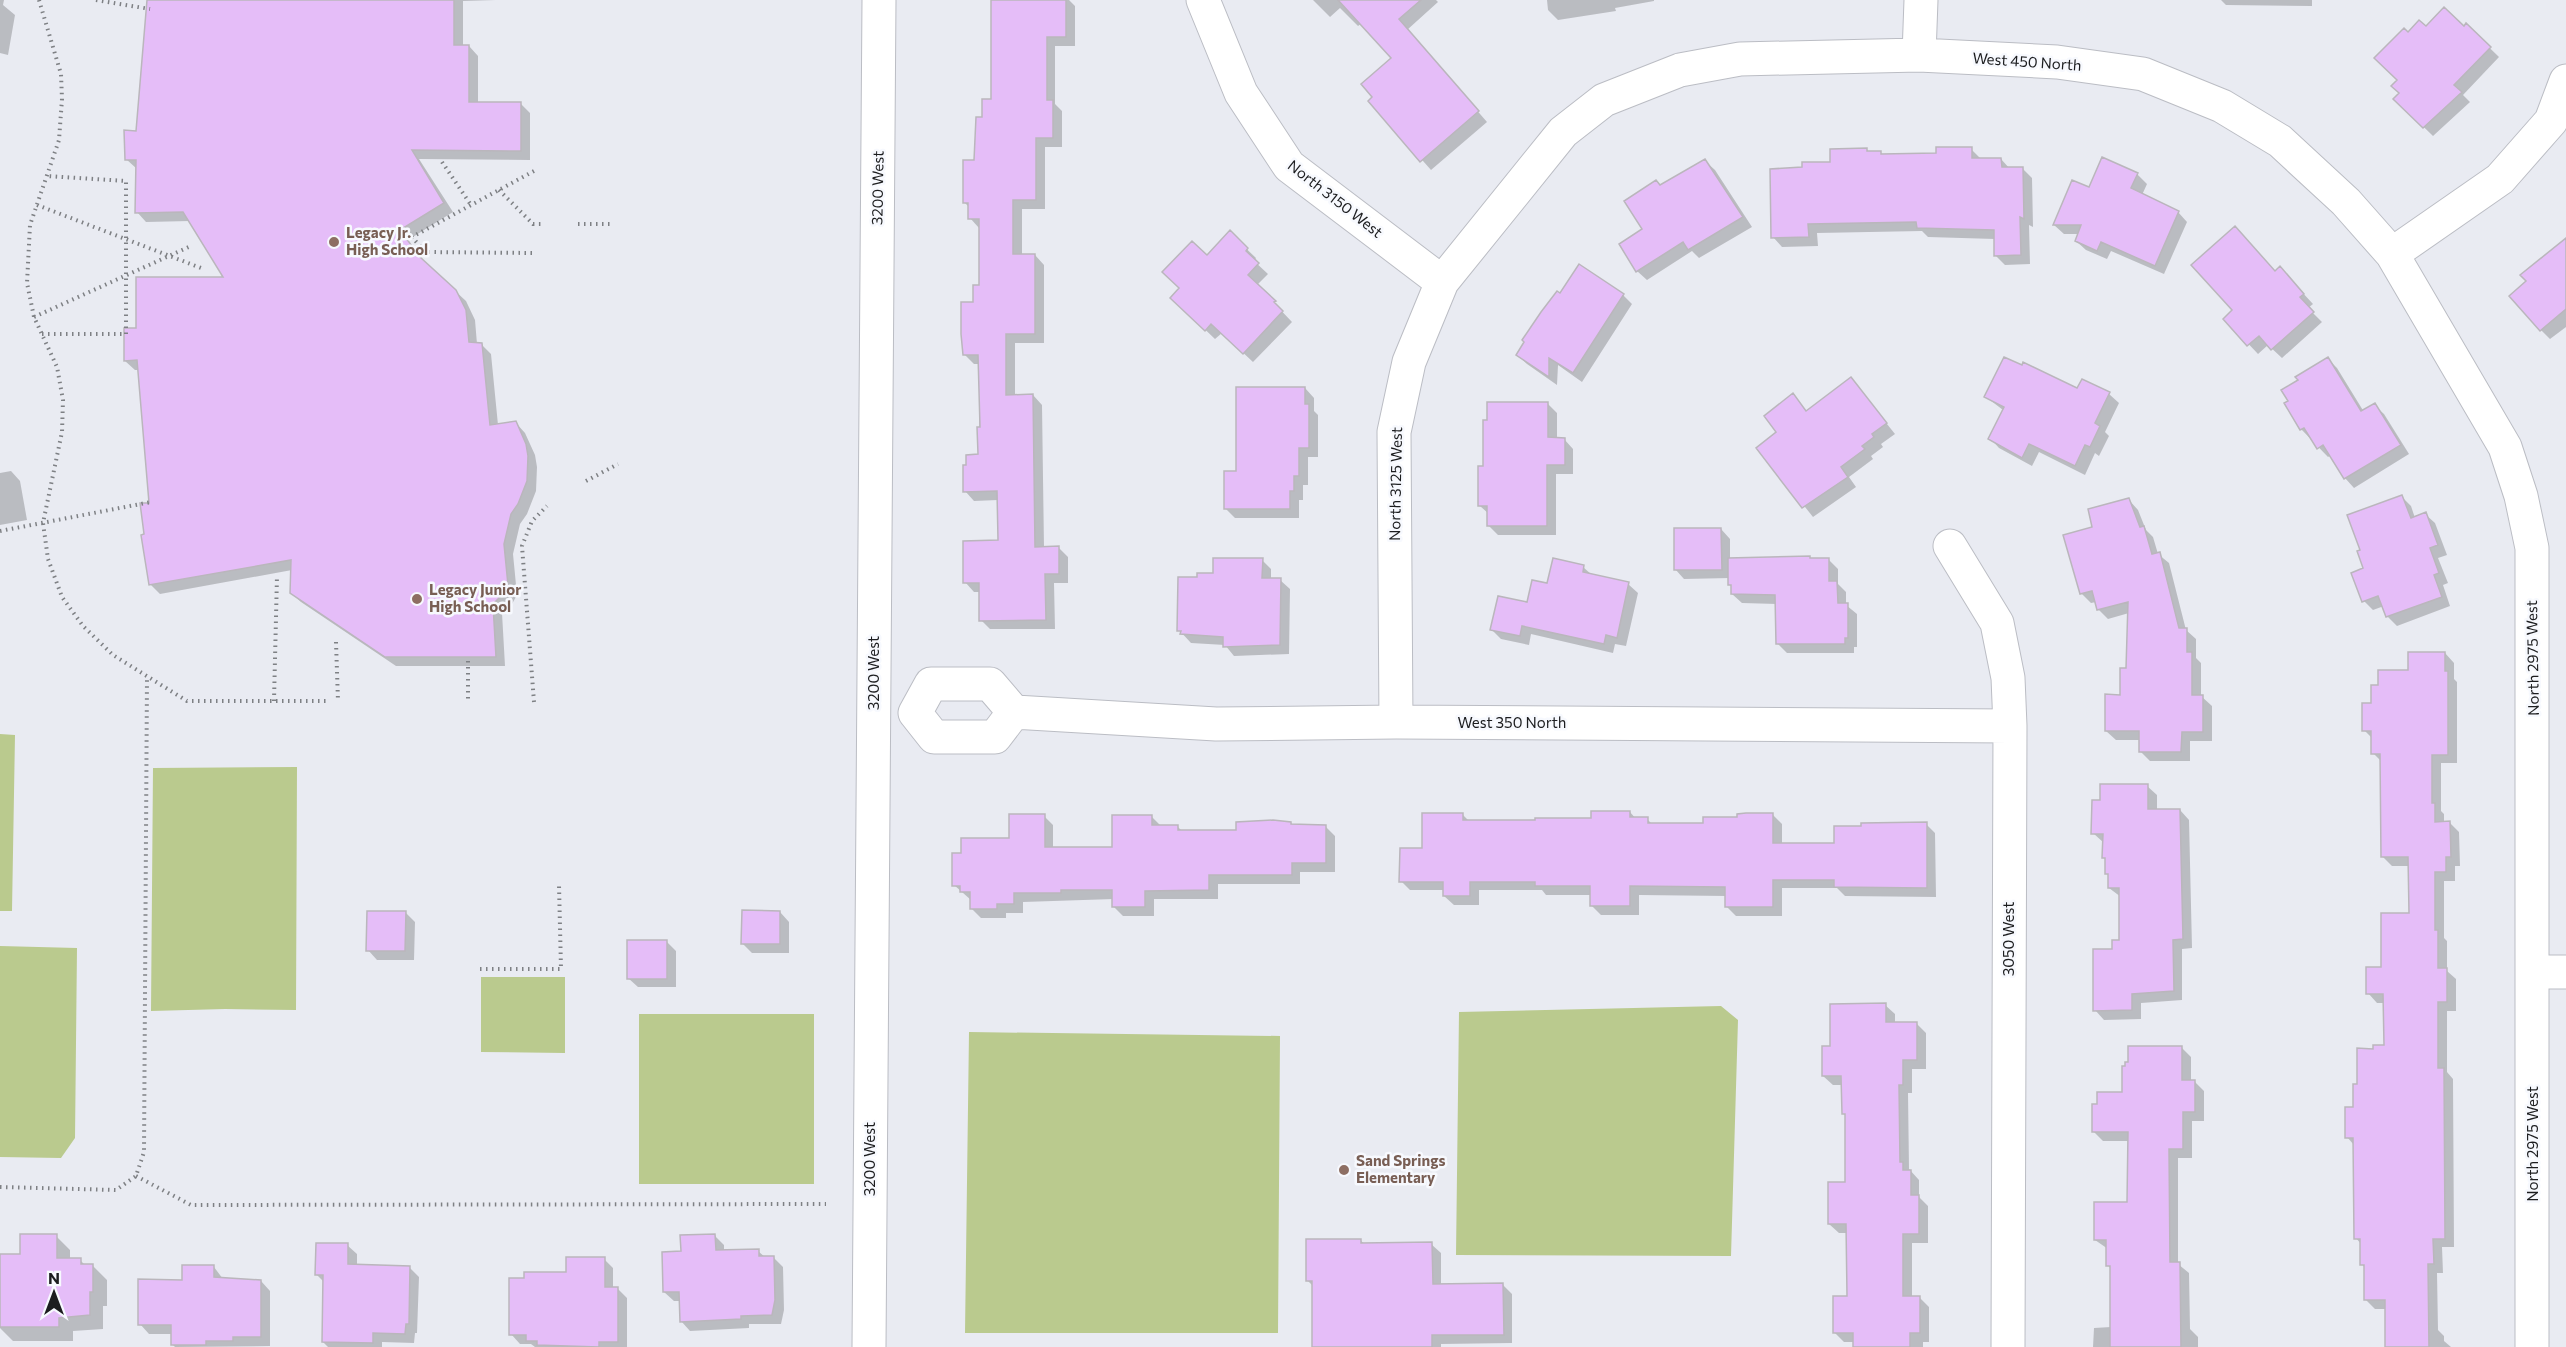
<svg xmlns="http://www.w3.org/2000/svg" width="2566" height="1347" font-family="Commissioner,sans-serif">
<rect width="100%" height="100%" fill="#e9ebf2"/>
<!-- green -->
<path fill="#baca8e" d="M0,734l15,1 -3,176h-12z
M297,767l-1,243 -71,-1 -74,2 2,-243z
M0,946l77,2 -2,190 -14,20 -61,-1z
M481,977h84v76l-84,-1z
M1721,1006l17,14 -7,236 -275,-1 3,-243z
M639,1014h175v170h-175z
M969,1032l311,4 -2,297h-313z"/>
<!-- shadow -->
<path fill="#0003" d="M0,0h4l-1,5 12,10 -7,40 -8,-2z
M149,0h347l-33,1v45h6l9,10v47h42l10,10v47l-111,-1 34,53 -45,28 19,25 39,36 9,19 2,24h4l10,10 7,71 18,-2 9,10 10,22 2,12 -1,24 -9,23 -7,10 -7,30 4,41 -5,9 -10,9 3,53h-109l-95,-64 -10,-9 1,-23 -132,24 -10,-10 -4,-49 4,-30 -10,-135h-5l-10,-9 13,-31 88,-52 -36,-57 -44,1 -9,-10v-43l-11,-10 12,-27z
M993,0h76l6,6v40h-20v58l7,7v36h-17v62h-23v46h13l9,10v78h-29v53l18,-1 9,10 2,143 14,-1 10,10v26h-14l1,46h-65l-9,-9v-28h-7l-9,-10 34,-40 -1,-42 -24,1 -9,-10 2,-25 12,-10 1,-92h-6l-10,-10 10,-50 6,-18 -1,-58 -9,-10v-10l-6,-6 19,-83 10,-18z
M1313,0h123l2,2 -31,28 80,92 -56,48 -61,-69 24,-43 -32,-35 -4,3 -18,-18 -10,9z
M1547,0h107v1l-39,7 1,3 -58,9 -10,-10z
M2221,0h91v6l-86,-1z
M2466,25l33,32 -36,38 7,7 -37,34 -38,-37 6,-6 -2,-13 9,-46 18,-6 38,1z
M1971,149l9,9 21,1 9,10h13l9,9 1,49 -4,-2 1,39 -25,1 -10,-10v-16l-67,-2 -6,-6 -105,2 1,13 -36,1 -9,-10 30,-68 29,-6 35,-13 3,3h10l3,3 55,-2z
M1705,161l10,9 37,57 -53,31 -7,-7 -45,29 -10,-9 7,-41 17,-44z
M2137,174l10,10 -5,11 36,17 9,10 -23,52 -53,-23 -4,8 -21,-9 -10,-9 3,-7h-15l-10,-9 35,-36z
M1230,233l26,25 -2,3 14,13 -11,11 35,37 -39,40 -31,-29 -7,6 -43,-41z
M2566,240v87l-16,12 -9,-9 -13,-49 -6,-6z
M2275,272l14,6 24,26 -5,4 14,14 -40,36 -14,-13 -10,9 -33,-35z
M1560,295h63l9,9 -50,78 -24,-17 -1,20 -30,-21 -10,-9z
M2328,359l9,9 27,44 10,-7 10,9 25,40 -55,34 -9,-10 -14,-23 -3,2 -27,-28 -11,-27 10,-22z
M1851,379l44,55 -14,10 2,3 -12,9 2,3 -24,18 7,10 -43,30 -55,-69 21,-15 14,-38 14,17z
M1305,388l9,10v13l4,4v42h-10v28h-5v15h-4v18h-64l-9,-9z
M2077,390l32,4 10,9 -14,29 4,4 -10,20 -4,-3 -10,22 -46,-23 -7,14 -33,-18 -9,-10 13,-28 -17,-13z
M1548,404l9,9v26h7l9,10v25h-17v61h-58l-10,-10 1,-11 -9,-8 5,-39z
M11,471l9,10 7,39 -27,5v-52z
M2402,497l9,9 4,12 10,-4 10,9 12,32 -9,3 10,25 -5,2 7,21 -53,20 -10,-10 -3,-10 -11,4 -9,-9 1,-32z
M2129,500l9,10 8,20 7,7 5,17 11,9 17,67 10,9v19l5,5v33l11,10v35h-22v20h-40l-10,-10v-11h-24l-10,-9 16,-35 6,-27 1,-56 -21,6 -10,-10 -2,-7 -5,1 -10,-10 13,-65z
M1721,529l9,10v20l99,1 9,9v15l8,8v13l11,9v33h-3v6h-67l-9,-9 -1,-40 -35,-1 -10,-9 -2,-16 -46,1 -9,-10z
M1262,560l9,9v11h9l10,9 -1,65 -55,2 -9,-11 -34,-2 -12,-13 19,-51z
M1583,567l9,8 36,9 10,9 -12,53 -11,-2 -2,9 -82,-19 -2,11 -28,-6 -9,-9 36,-26 21,-20z
M2445,653l9,10v16l3,3v81h-16v48l3,3v9h6l9,9 1,34h-5v15h-11v57l3,3v30l9,8v32h-9v61l6,7 1,168h-12l1,26h-6l1,57 6,6v5l7,6h-65v-38h-11l-9,-9 -1,-32 -3,-4 -1,-20 -5,-6 -2,-93 -7,-8 12,-52 15,-35 11,-4v-43h-8l-9,-10 43,-79 -2,-48h-17l-9,-9 -1,-95 -9,-9v-14l-9,-9 16,-44z
M2147,786l10,9v15h23l9,10 3,128 -10,1v51l-41,3v16l-37,1 -9,-10 19,-60 7,-9v-44l-12,-9 1,-12 -4,-3v-13l-2,-3v-14l-11,-10 8,-32z
M1630,812l6,7h11l6,6h52l68,-10 9,9v21h53l91,-21 9,9 1,64 -91,-1 -8,-8h-55v28h-46l-9,-9v-11l-88,-1v20h-38l-10,-10v-10h-45l-4,-5h-63v15h-25l-10,-9v-6h-34l-9,-9 23,-32 39,-34 6,6 123,-2z
M1044,816l9,9v23h61l37,-32 10,10h16l6,6h54l54,-9 2,3 33,1 9,9v36h-35v12h-82v15h-64v17h-31l-9,-9v-8l-91,3v11h-17v5h-25l-10,-10v-8l-17,-15 9,-31 48,-14z
M405,912l10,10 -1,38h-37l-9,-10z
M780,912l9,10v31h-37l-10,-10z
M667,942l9,9v36h-38l-10,-9z
M1885,1005l10,9v10h22l9,9v36h-14v24h-4l1,76 10,11v17l9,9v37h-16v55h8l9,9v35h-6v5h-68v-5h-11l-10,-10 15,-34 -1,-65h-9l-10,-9 18,-41v-66l-4,-4v-28h-10l-10,-9 9,-29z
M2181,1047l10,10v25h4l9,9v30h-12v37h-14v106l11,9 1,56 8,8v10h-105l1,-19 17,-1v-58l-3,-4v-16l-13,-9 33,-37 2,-62h-27l-10,-10 30,-37z
M56,1236l14,14v10h10l6,6h7l14,14v26h-4v23l-30,2v10h-60l-13,-13v-72h21z
M715,1236l9,9v6h34l8,7h8l9,9 1,43 -3,14h-32v4l-59,3 -9,-10 -1,-20h-6l-10,-9 18,-39z
M1361,1241l4,3h66l10,9v33l62,-1 9,9v49l-71,1v3h-127v-60l-7,-7z
M347,1245l10,9v12l52,1 10,10 -2,56h-2l-1,10 -32,-1v5h-54l-5,-5 2,-59 -9,-9z
M604,1259l9,9v20h4l10,10v49h-92l-4,-3h-11l-9,-10 56,-61z
M214,1267l9,12 38,2 9,10v55l-95,1 -3,-3v-10h-23l-9,-10 43,-43z"/>
<!-- building -->
<path fill="#e5bdf8" stroke="#bab6bc" stroke-width="1.5" d="M147,0h307v45h15v57h52v49l-109,-1 32,53 -44,27 20,27 36,33 10,20 3,32 13,1 8,82 26,-4 10,23 2,12 -1,25 -9,23 -7,10 -7,30 4,41 -6,10 -9,9 3,53h-111l-95,-64 1,-33 -142,25 -8,-50 3,-1 -4,-31h9l-12,-143 -13,1v-33h12v-51h87l-40,-65 -48,1 1,-53h-11l-1,-30 12,1z
M991,0h75v37h-19v63h6v38h-17v62h-23v54h22v80h-29v61l27,-1 2,153 24,-1v28h-14l1,46 -67,1v-38h-16v-42l35,-1 -1,-49 -34,1v-27h3v-10l12,-1 -1,-27h3l-2,-72h-15l-2,-21v-32h12v-17h6v-66h-11v-16h-5v-43h11l2,-43h6v-18h9z
M1338,0h83l-22,19 80,92 -59,51 -52,-61 4,-4 -11,-13 30,-26z
M2444,7l20,19 2,-3 25,24 -37,38 8,7 -39,36 -30,-29 6,-6 -8,-7 6,-6 -23,-22 30,-30 4,4 11,-12 7,6z
M1936,147h36v11h29l1,9h21l1,52 -4,-2 1,38 -27,1v-26l-77,-2 -1,-6 -108,2 1,13 -38,1 -1,-69 32,-2v-5h28v-13l37,-1v3h14v3l55,-1z
M2102,157l36,16 -7,15 48,23 -24,55 -54,-24 -4,9 -22,-10 6,-16h-28l19,-45 17,7z
M1705,159l38,58 -55,33 -5,-8 -47,30 -17,-28 23,-15 -18,-28 32,-21 4,5z
M2235,226l40,45 5,-5 24,28 -4,3 14,15 -43,38 -12,-14 -12,10 -24,-27 9,-9 -41,-45z
M1230,230l18,18 -2,3 13,12 -11,12 28,26 -2,1 9,9 -40,43 -32,-30 -6,7 -35,-33 9,-10 -17,-16 30,-31 15,14z
M2566,238v71l-26,22 -31,-35 17,-15 -6,-6z
M1579,264l45,30 -51,79 -24,-15v19l-33,-22 8,-13 -2,-2 19,-28 16,-21 3,2z
M2004,357l18,8 1,-3 54,26 5,-9 28,13 -15,31 5,3 -10,21 -5,-2 -10,21 -46,-22 -7,14 -34,-19 16,-32 -20,-10z
M2328,357l33,54 14,-8 26,42 -57,34 -21,-34 -6,4 -13,-21 -4,2 -16,-27 4,-2 -7,-11 17,-10 -3,-3z
M1851,377l36,46 -15,11 2,3 -12,9 3,3 -24,18 7,10 -46,31 -46,-60 20,-16 -12,-16 29,-23 13,18z
M1236,387h69v17h4v44h-10v28h-5v15h-4v18h-66v-38h12z
M1487,402h61v35l17,1v27h-18v61h-60v-20h-9v-40h5v-46h4z
M2402,495l9,23 15,-6 12,33 -8,3 9,25 -5,2 8,22 -56,20 -8,-21 -16,6 -11,-29 12,-5 -6,-17 3,-1 -13,-35z
M2129,498l11,29 4,-1 8,28 8,-2 19,76h8v24h5v43h11v37h-21l-1,20h-42v-21h-34v-37l15,1v-27h6l2,-66 -31,8 -5,-19 -12,3 -17,-59 29,-8 -4,-18z
M1674,528h47l1,42h-48z
M1810,556v2h19v23h8l1,22h10v35h-3v6h-69l-1,-49 -44,-1v-9h-3v-27z
M1213,558h50l-1,20h19l-1,67 -57,2v-10l-43,-3 1,-3h-4l1,-54h19v-4h16z
M1553,558l31,7 -1,7 46,10 -12,56 -11,-3 -2,9 -82,-18 -2,10 -30,-6 8,-34 29,6 5,-22 15,3z
M2408,652h37v19h3v84h-16v48h3v19l15,-1 1,36h-5v15h-11v58h3v38h9v34h-9v66h6l1,171h-12l1,25h-6l1,83h-44v-47h-21v-35h-4v-26h-6l-1,-101h-8v-31h8v-23h4v-36l16,1v-4h11l-1,-51h-17v-27h15v-54h28l-1,-56h-27l-1,-103h-9v-23h-9v-28h9v-18h7v-15h30z
M2100,784h48v25h32l3,130 -10,1 1,51 -42,3v16l-39,1v-62h19v-9h7v-52h-11v-14h-3v-16h-3l1,-24h-12l1,-34h8z
M1591,811h39v6h18v6h55v-6h34v-3l9,-1h27v30h61v-17h27v-3l66,-1v66l-93,-1v-7h-61v27h-48v-20l-95,-1v20h-40v-20h-55v-4h-65v14h-27v-14h-44l1,-34h22v-35h41v7h72v-2h56z
M1009,814h36v33h67v-32h40v10h26v5h58v-8l37,-2 18,2v2l35,1v38h-34v12h-83v15l-64,1v16h-33v-17h-51v3h-47v11h-17v5h-27v-17h-10v-6h-8v-33h9v-15h48z
M742,910l38,1v33h-39z
M367,911h39l-1,40h-39z
M627,940h40v39h-40z
M1886,1003v19h31v38h-14v25h-4l1,77h3v8h8v25h8v39h-16v62h17v37h-10v14h-57v-14h-20v-37h14l-1,-72h-18v-42h17v-68h-3l-1,-38h-19v-30h8v-42z
M2128,1046h54v34h13v32h-12v37h-14l1,113h10l1,85h-71v-81h-4v-26h-12v-38h33l1,-70h-36v-28h5v-12h25v-26h3v-4h3z
M20,1234h37v24h24v6h12v28h-3v23l-31,3v9h-59v-73h20z
M715,1234l1,16 43,-1v7h15l1,44 -3,15 -31,1v3l-61,3 -1,-30h-16l-1,-40 19,-1 -1,-16z
M1306,1239h55v4l71,-1 1,42 70,-1 1,52h-72v12h-120v-66h-6z
M316,1243h32v21l62,2 -1,58h-3l-1,10 -32,-1v10l-51,-1 1,-67h-8z
M566,1257h39v30h13v55h-19v5l-62,-2v-4h-11v-6h-17v-57h15v-6h42z
M182,1265h32v12l47,3v57h-28v4h-27v4h-35v-20h-33v-46l44,1z"/>
<g fill="none" stroke-linecap="round" stroke-linejoin="round">
<!-- minor casing -->
<g stroke="#bbbdc4" stroke-width="35">
<path id="minor" d="M1203,0l38,93 48,73 153,116
M1919,55l2,-55
M1950,546l47,77 11,55 2,48 -2,621
M915,713l16,-29h59l24,28 202,12 180,-2 614,4
M915,713l19,24h61l19,-25
M1396,722l-2,-290 15,-70 33,-80 121,-150 41,-32 76,-30 60,-11 179,-4 138,7 86,12 79,32 58,35 66,61 46,52
M2534,972h32
M2532,1347v-799l-11,-52 -16,-49 -113,-193 108,-75 51,-58 15,-40"/>
</g>
<!-- tertiary casing -->
<g stroke="#bbbdc4" stroke-width="35">
<path id="tertiary" d="M869,1347l10,-1347"/>
</g>
<!-- path -->
<path stroke="#7e8084" stroke-width="4" stroke-dasharray="1.5 4.5" stroke-linecap="butt" d="M39,0l22,74 1,25 -3,41 -29,85 -3,58 7,34 23,50 6,33 -1,32 -19,91 5,36 14,38 21,29 30,29 74,46h140
M96,0l54,9
M442,162l29,43
M499,190l34,34h11
M37,205l164,63
M578,224h32
M532,253l-107,-1 -13,-15 122,-66
M34,317l157,-71
M42,334h84v-153l-79,-5
M586,481l32,-17
M0,531l151,-29
M336,642l2,59
M468,661v41
M274,701l3,-125
M534,702l-12,-156 10,-25 15,-15
M480,969h81l-2,-84
M136,1176l55,29 635,-1
M0,1187l116,3 20,-14 8,-24 3,-476"/>
<!-- minor -->
<use href="#minor" stroke="#fff" stroke-width="33"/>
<!-- tertiary -->
<use href="#tertiary" stroke="#fff" stroke-width="33"/>
</g>
<!-- markers -->
<g fill="#8d6e63" stroke="#f7f9fe" stroke-width="2">
<circle cx="334" cy="242" r="6"/>
<circle cx="417" cy="599" r="6"/>
<circle cx="1344" cy="1170" r="6"/>
</g>
<g text-anchor="middle" stroke-width="5" stroke-linejoin="round" paint-order="stroke">
<!-- street labels -->
<g font-size="15" fill="#1c1d1f" stroke="#f7f9fe">
<text transform="translate(2027 62) rotate(4)" y="5">West 450 North</text>
<text transform="translate(878 188) rotate(-89)" y="5">3200 West</text>
<text transform="translate(1335 199) rotate(38)" y="5">North 3150 West</text>
<text transform="translate(1396 484) rotate(-89)" y="5">North 3125 West</text>
<text transform="translate(2533 658) rotate(-91)" y="5">North 2975 West</text>
<text transform="translate(874 673) rotate(-90)" y="5">3200 West</text>
<text x="1512" y="728">West 350 North</text>
<text transform="translate(2009 939) rotate(-90)" y="5">3050 West</text>
<text transform="translate(2533 1144) rotate(-90)" y="5">North 2975 West</text>
<text transform="translate(870 1159) rotate(-90)" y="5">3200 West</text>
</g>
<!-- education labels -->
<g font-size="15" font-weight="bold" fill="#785e54" stroke="#f7f9fe" text-anchor="start">
<text x="346" y="238">Legacy Jr.<tspan x="346" dy="17">High School</tspan></text>
<text x="429" y="595">Legacy Junior<tspan x="429" dy="17">High School</tspan></text>
<text x="1356" y="1166">Sand Springs<tspan x="1356" dy="17">Elementary</tspan></text>
</g>
</g>
<!-- north arrow -->
<g transform="translate(54 1293)" stroke="#f7f9fe" stroke-width="4.5" paint-order="stroke">
<path d="M0-4.5L10 22L0 15L-10 22Z" fill="#1c1d1f"/>
<text y="-9" font-size="16" font-weight="bold" text-anchor="middle" fill="#1c1d1f">N</text>
</g>
</svg>
